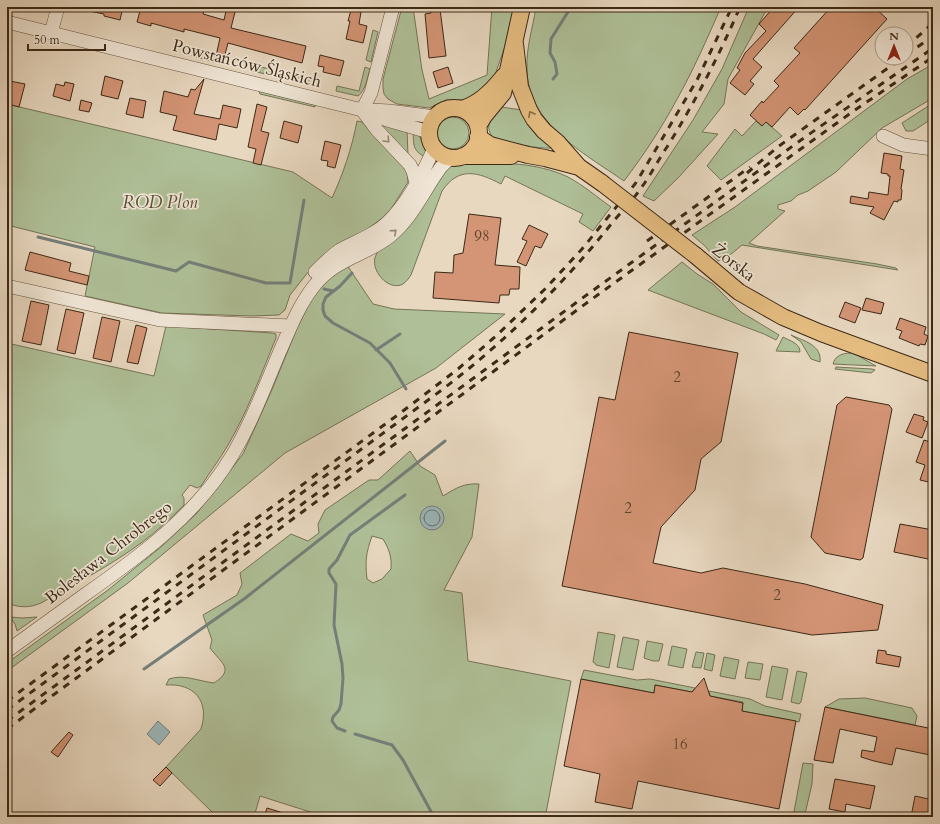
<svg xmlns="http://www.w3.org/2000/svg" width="940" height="824" font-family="Cardo,serif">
<rect width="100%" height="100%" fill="#e8d8c0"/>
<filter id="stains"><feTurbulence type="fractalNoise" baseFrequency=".005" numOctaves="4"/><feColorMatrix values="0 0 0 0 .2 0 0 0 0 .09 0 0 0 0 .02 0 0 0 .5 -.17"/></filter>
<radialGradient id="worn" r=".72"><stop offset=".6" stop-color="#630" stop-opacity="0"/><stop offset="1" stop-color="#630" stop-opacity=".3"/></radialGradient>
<!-- green -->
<path fill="#afc098" stroke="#767457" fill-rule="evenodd" d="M402,7h11l9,63 7,29 58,-24 5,-68h22l-9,39 -10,29 -6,8 -19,15 -6,2h-18l-17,8 -32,-4 -9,-5 -4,-5 -1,-6v-9z
M536,7h185c-14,32 -28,64 -45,94 -15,28 -33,55 -52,80 -40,-28 -97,-57 -97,-113 -1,-20 6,-41 9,-61z
M749,7h19l-40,72 -4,25 -22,28 16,2 -40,44 -24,23 -11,-5 50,-76 29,-51z
M373,30l5,2 -7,30 -5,-2z
M194,51l22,5 -2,6 -22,-6z
M933,64v34l-51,30 -46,44 -28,19 -10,4 -7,6 -13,4v4l7,2 -36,32 8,3 120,18 19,4 2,2 -156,-25 -12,10 -12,6 -14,-16 -12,-10 43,-28 172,-128z
M254,65l23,6 -2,5 -23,-5z
M365,67l5,2c-3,9 -4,21 -12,27l-22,-5 1,-5 22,5z
M284,73l31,7 -2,5 -30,-7z
M259,91l56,14v2l-55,-13z
M933,103v15l-20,13h-7l-4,-8z
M7,104l286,68 39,26c11,-24 20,-50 25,-77l5,1 42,46 3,4 1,10 -20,32 -79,57 -19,24 -5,15 -6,5 -28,1 -89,-3 -77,-17 10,-49 -88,-22z
M501,107l21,3 29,38c-9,1 -51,-5 -58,-11 -4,-4 -5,-9 -4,-15z
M437 133a16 16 0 1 1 32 0a16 16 0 1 1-32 0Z
M756,121l6,5 4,-4 16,14 -61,44 -14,-14 28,-37 7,7z
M383,124l24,6 1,25 -26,-29z
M413,132c10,6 14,13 12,25 -13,-7 -11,-12 -12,-25z
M468,162c34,1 68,0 100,15 15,8 29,20 43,30l-18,24 -14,-9 4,-8 -78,-38 -4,8c-23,-12 -42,-18 -59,7l-31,84c-2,3 -5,7 -8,9 -15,8 -34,-15 -27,-29 2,-6 11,-9 16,-14 7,-6 14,-12 20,-19 14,-17 22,-37 36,-54l5,-3z
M682,262l15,12 16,10 28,28 38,23 -3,5 -12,-6 -116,-44z
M347,265l26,39 21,5 111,5 -69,54 -151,85 -157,130 -121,88v-8l101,-73 54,-44 35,-33 46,-59 28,-62 27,-66 20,-39z
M166,326l106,7 4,1v4c-15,36 -28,73 -48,107 -8,14 -18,27 -27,41l-4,2 -7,-3 -8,10 2,3v7c-14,14 -28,27 -43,38 -31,23 -66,41 -100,60 -11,5 -22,5 -34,0v-260l147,33z
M791,335c13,6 31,10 29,27l-9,-3 -10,-17z
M783,337c7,4 17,6 17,15l-24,-1z
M851,353l4,1 21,12 -43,-2c2,-8 9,-11 18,-11z
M836,367l36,2 3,1 -4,3 -36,-4z
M410,451l10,15 15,9 8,21c13,-8 21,-13 36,-12l-7,53 -28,53 18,3 6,68 103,20 -25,132 20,4h-240l-66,-21 -6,21h-44l3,-4 -47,-46 35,-38c9,-28 -7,-46 -35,-44l3,-6c15,-5 29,2 45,4 22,-14 6,-21 -4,-35l2,-8 -9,-25 34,-20 5,-11 -2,-11 51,-39 17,7 11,-8 -1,-9 7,-14 44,-30h9zM372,536l11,3c6,10 9,18 8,30l-9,10 -9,4 -6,-4c-2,-18 -1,-26 5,-43z
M10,617l12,1 15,-1 -20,14 -2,-7z
M598,632l17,3 -6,33 -13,-3 -1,-2 -2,-1z
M623,637l16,3 -6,30 -16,-3z
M647,641l16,3 -4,17h-6l-9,-3z
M672,646l15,3 -4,19 -15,-3z
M696,652l8,1 -3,15 -9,-1z
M707,653l8,2 -3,16 -8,-2z
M724,657l15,3 -4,19 -15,-3z
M748,662l15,2 -3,16 -15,-2z
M772,666l16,3 -6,31 -16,-3z
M584,670l53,10 13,-1 45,9 -3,4 -37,-7 -1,8 -73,-14z
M797,671l10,2 -6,29 -2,2 -8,-2z
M709,691l41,8 15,7 36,8 -2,8 -57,-11 1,-9 -33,-6z
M865,698l47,10 5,8 -2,9 -90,-18 14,-8z
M803,763l10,1 -1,20 -7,30 1,3h-13z"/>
<!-- water -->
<path fill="#9bb8bc" stroke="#757f7a" d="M420 518a12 12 0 1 1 24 0a12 12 0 1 1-24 0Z
M158,721l12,11 -11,13 -12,-11z"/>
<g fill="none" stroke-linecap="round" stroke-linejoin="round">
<!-- shore -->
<path stroke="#6c7069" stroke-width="1" d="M424 518a8 8 0 1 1 16 0a8 8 0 1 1-16 0Z"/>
<!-- stream -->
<path stroke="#757f7a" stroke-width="3" d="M553,79l4,-5 -2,-12 -5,-9 1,-14 20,-32
M38,237l138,34 13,-9 77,21h24l14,-83
M352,273l-12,13 -14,11 -3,7v6l2,6 8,7 37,20 20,20 16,26
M324,289l9,2
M376,350l24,-16
M144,669l100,-70 201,-158
M345,731l-8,-3 -5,-7 1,-4 6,-7 2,-6 2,-26 -1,-14 -8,-39 2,-41 -7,-11v-4l8,-9 13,-25 55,-40
M355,734l37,11 11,15 31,57"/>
</g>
<!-- building -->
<path fill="#d49576" stroke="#3c2916" d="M89,7h34l-3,13 -16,-4v-2l-15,-3z
M141,7h9l17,4v-4h38l-2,7 21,6 3,-13 9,1 -5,20 75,18 -4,17 -74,-20 -4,15 -8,-2 4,-18 -36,-9v3l-33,-9v3l-14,-4z
M774,7h25l-46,52 9,8 -12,14 4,3 -9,11 -15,-12 10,-13 -3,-2 8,-15 21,-22 -7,-7z
M831,7h43l13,12 -82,91 -1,-1 -6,6 -8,-8 -18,20 -6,-5 -4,4 -12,-11 12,-14 1,2 16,-17 -5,-5 26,-28 -6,-5z
M440,9l6,47 -17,2 -4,-44 6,-1v-3z
M351,10l10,2 -2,12 8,2 -4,17 -17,-4 4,-18h-2z
M320,55l24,6 -4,15 -17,-4 1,-5 -6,-1z
M448,67l5,16 -15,5 -5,-16z
M105,76l18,5 -5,18 -17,-4z
M204,79l-10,35 26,5 3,-14 18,4 -4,19 -18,-4 -3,16 -43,-10 4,-14 -17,-4 4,-21 24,6 3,-8 4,1z
M10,81l15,3 -6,23 -11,-3 2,-7 -3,-1v-9h1z
M65,82l9,2 -4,17 -17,-5 3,-12 8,2z
M130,98l16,3 -3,17 -17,-4z
M81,100l11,3 -3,9 -10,-2z
M257,104l10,3 -6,24 8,2 -8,32 -8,-2 3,-14 -8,-2z
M284,121l18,5 -4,17 -18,-5z
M325,141l16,4 -6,23 -8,-2 1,-5 -7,-1z
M884,153l18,3 -2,13 4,1 -3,19 1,1 -1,10h-3v2l-4,-1 -10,19 -14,-7 4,-6 -24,-4 1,-7 17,3 1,-7 19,3 2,-19h-2v-2l-7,-1z
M469,214l32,4 -6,47 25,2 -1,22h-9l-1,6h-9l-1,8 -66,-5 2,-26 18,1 1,-18 9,-2z
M529,225l19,9 -7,14 -6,-2 -9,20 -9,-4 10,-21 -5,-2z
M30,252l41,11 -2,8 20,5 -2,9 -62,-15z
M866,298l18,5 -3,11 -19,-4z
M31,301l18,4 -8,40 -19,-4z
M845,302l16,6 -6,15 -16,-6z
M66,309l18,4 -9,41 -18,-4z
M102,317l18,4 -9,41 -18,-4z
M900,318l26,9 -2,7 4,2 -3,9 -5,-1 -1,2 -20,-8 3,-7 -6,-2z
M136,325l11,3 -9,36 -11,-2z
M629,332l109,21 -17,89 -20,17 -6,31 -34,37 -8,36 48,10 22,-5 82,16 78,21 -5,25 -66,5 -250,-49 37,-189 16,3z
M846,397l43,8 3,4 -29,149 -3,2 -35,-7 -14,-16 26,-132z
M914,414l10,3 -1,3 5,2 -6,16 -16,-6z
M924,440l9,3v40l-13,-3 5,-15 -9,-3z
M900,524l33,6v30l-39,-8z
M878,650l8,1v3l15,3 -2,10 -23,-4z
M704,678l6,18 33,7 -1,8 54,10 -17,88 -141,-28 -6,28 -37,-7 5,-28 -36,-8 17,-87 73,14 1,-8 37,7z
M825,707l108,22v12l-3,14 -34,-7 -4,17 -18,-4 -13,-4 1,-7 12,2 3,-15 -37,-8 -7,34 -19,-3z
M69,732l4,3 -15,22 -7,-5z
M166,767l6,6 -12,13 -7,-6z
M835,779l40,7 -5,23 -24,-5 -1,8 -16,-3z
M915,796l18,4v17h-22z
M267,808l23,7 -1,2h-25z"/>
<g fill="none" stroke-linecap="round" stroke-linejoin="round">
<!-- minor casing -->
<g stroke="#675540" stroke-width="14">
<path id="minor" d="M7,22l355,88 25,10 42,12
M51,33l7,-26
M362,110l9,-17 22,-86
M362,110l15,20 33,35 3,6 3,12
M371,110l18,1 46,6
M883,136l20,9 30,4
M315,272c8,-8 16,-16 25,-22 13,-7 26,-12 38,-20 24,-16 45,-56 56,-82
M7,286l153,34 131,6
M7,651c25,-18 51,-37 76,-55 57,-40 114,-81 150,-142 19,-32 32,-68 47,-103 10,-23 19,-46 34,-65 21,-27 50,-30 75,-49 23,-18 35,-47 52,-70l6,-6 6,-3"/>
</g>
<!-- major casing -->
<g stroke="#3c2916" stroke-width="18">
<path id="major" d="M515,44l5,43 9,23 5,9 10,12 13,11 22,25
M429 133a25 25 0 1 1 50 0a25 25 0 1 1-50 0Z
M461,109c18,-4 32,-19 43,-33
M478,126l6,-10 19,-23 19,-86
M478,137l12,8 38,10 17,3 34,9 23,16
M463,156h48
M695,255l44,37 44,25 38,16 112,41"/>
</g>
<!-- minor -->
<use href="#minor" stroke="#f0e6d6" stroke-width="13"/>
<!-- major -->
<use href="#major" stroke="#e4bc80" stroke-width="16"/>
<!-- rail -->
<path stroke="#3c2916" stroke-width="3" stroke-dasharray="7 7" stroke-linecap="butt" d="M906,47l27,-24
M906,55l27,-19
M747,173l32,-27 123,-88
M647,241l103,-74
M7,701l392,-287 59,-45 38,-33 50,-48 36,-39 53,-65 5,-8 57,-96 35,-73
M7,710l432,-318c65,-49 122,-105 173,-169 10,-12 21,-23 29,-35 10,-13 17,-28 26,-41 28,-45 52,-91 73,-140
M7,721l581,-427 220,-159 125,-87
M7,729l585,-430 263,-189 78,-53"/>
<!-- major-bridge casing -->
<g stroke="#3c2916" stroke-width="18" stroke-linecap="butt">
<path id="major-bridge" d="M602,183l93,72"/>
</g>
<!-- major-bridge -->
<use href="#major-bridge" stroke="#e4bc80" stroke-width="16"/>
</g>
<!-- one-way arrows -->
<defs><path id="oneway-chevron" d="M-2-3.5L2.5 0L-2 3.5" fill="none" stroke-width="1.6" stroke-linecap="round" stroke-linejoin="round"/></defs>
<use stroke="#886b46" href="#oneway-chevron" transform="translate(531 114) rotate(-119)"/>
<g stroke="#968876">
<use href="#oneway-chevron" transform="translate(387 140) rotate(47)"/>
<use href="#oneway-chevron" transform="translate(394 232) rotate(-42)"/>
</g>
<g text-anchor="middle" stroke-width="3.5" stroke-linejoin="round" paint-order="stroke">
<!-- number labels -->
<g font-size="15" fill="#62442e">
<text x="482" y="241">98</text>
<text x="677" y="382">2</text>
<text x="628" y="513">2</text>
<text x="777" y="600">2</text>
<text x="680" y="749">16</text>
</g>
<!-- street labels -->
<g font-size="17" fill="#3c2916" stroke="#f0e6d6">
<text transform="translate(247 63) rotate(14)" y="6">Powstańców Śląskich</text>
<text transform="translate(734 262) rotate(38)" y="6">Żorska</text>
<text transform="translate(108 552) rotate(-38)" y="6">Bolesława Chrobrego</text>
</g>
<!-- park labels -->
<g font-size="17" font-style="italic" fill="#594f36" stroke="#f0e6d6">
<text x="160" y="208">ROD Plon</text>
</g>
</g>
<!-- margin -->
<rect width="940" height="824" fill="none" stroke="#e8d8c0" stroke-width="24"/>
<rect x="8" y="8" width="924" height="808" fill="none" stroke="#3c2916" stroke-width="2"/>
<rect x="12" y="12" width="916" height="800" fill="none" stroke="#3c2916"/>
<!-- north arrow -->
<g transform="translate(894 46)"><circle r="19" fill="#f0e6d6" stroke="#a89a89"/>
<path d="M0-3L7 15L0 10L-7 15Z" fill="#8f2418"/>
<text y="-6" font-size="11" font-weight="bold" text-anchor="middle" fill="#3c2916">N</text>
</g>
<!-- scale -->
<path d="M28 44v6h77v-6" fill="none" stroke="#3c2916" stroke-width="2"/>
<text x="34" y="44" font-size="12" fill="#3c2916" stroke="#f0e6d6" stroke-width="3" paint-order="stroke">50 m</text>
<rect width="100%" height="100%" filter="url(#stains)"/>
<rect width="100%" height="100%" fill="url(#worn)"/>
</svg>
